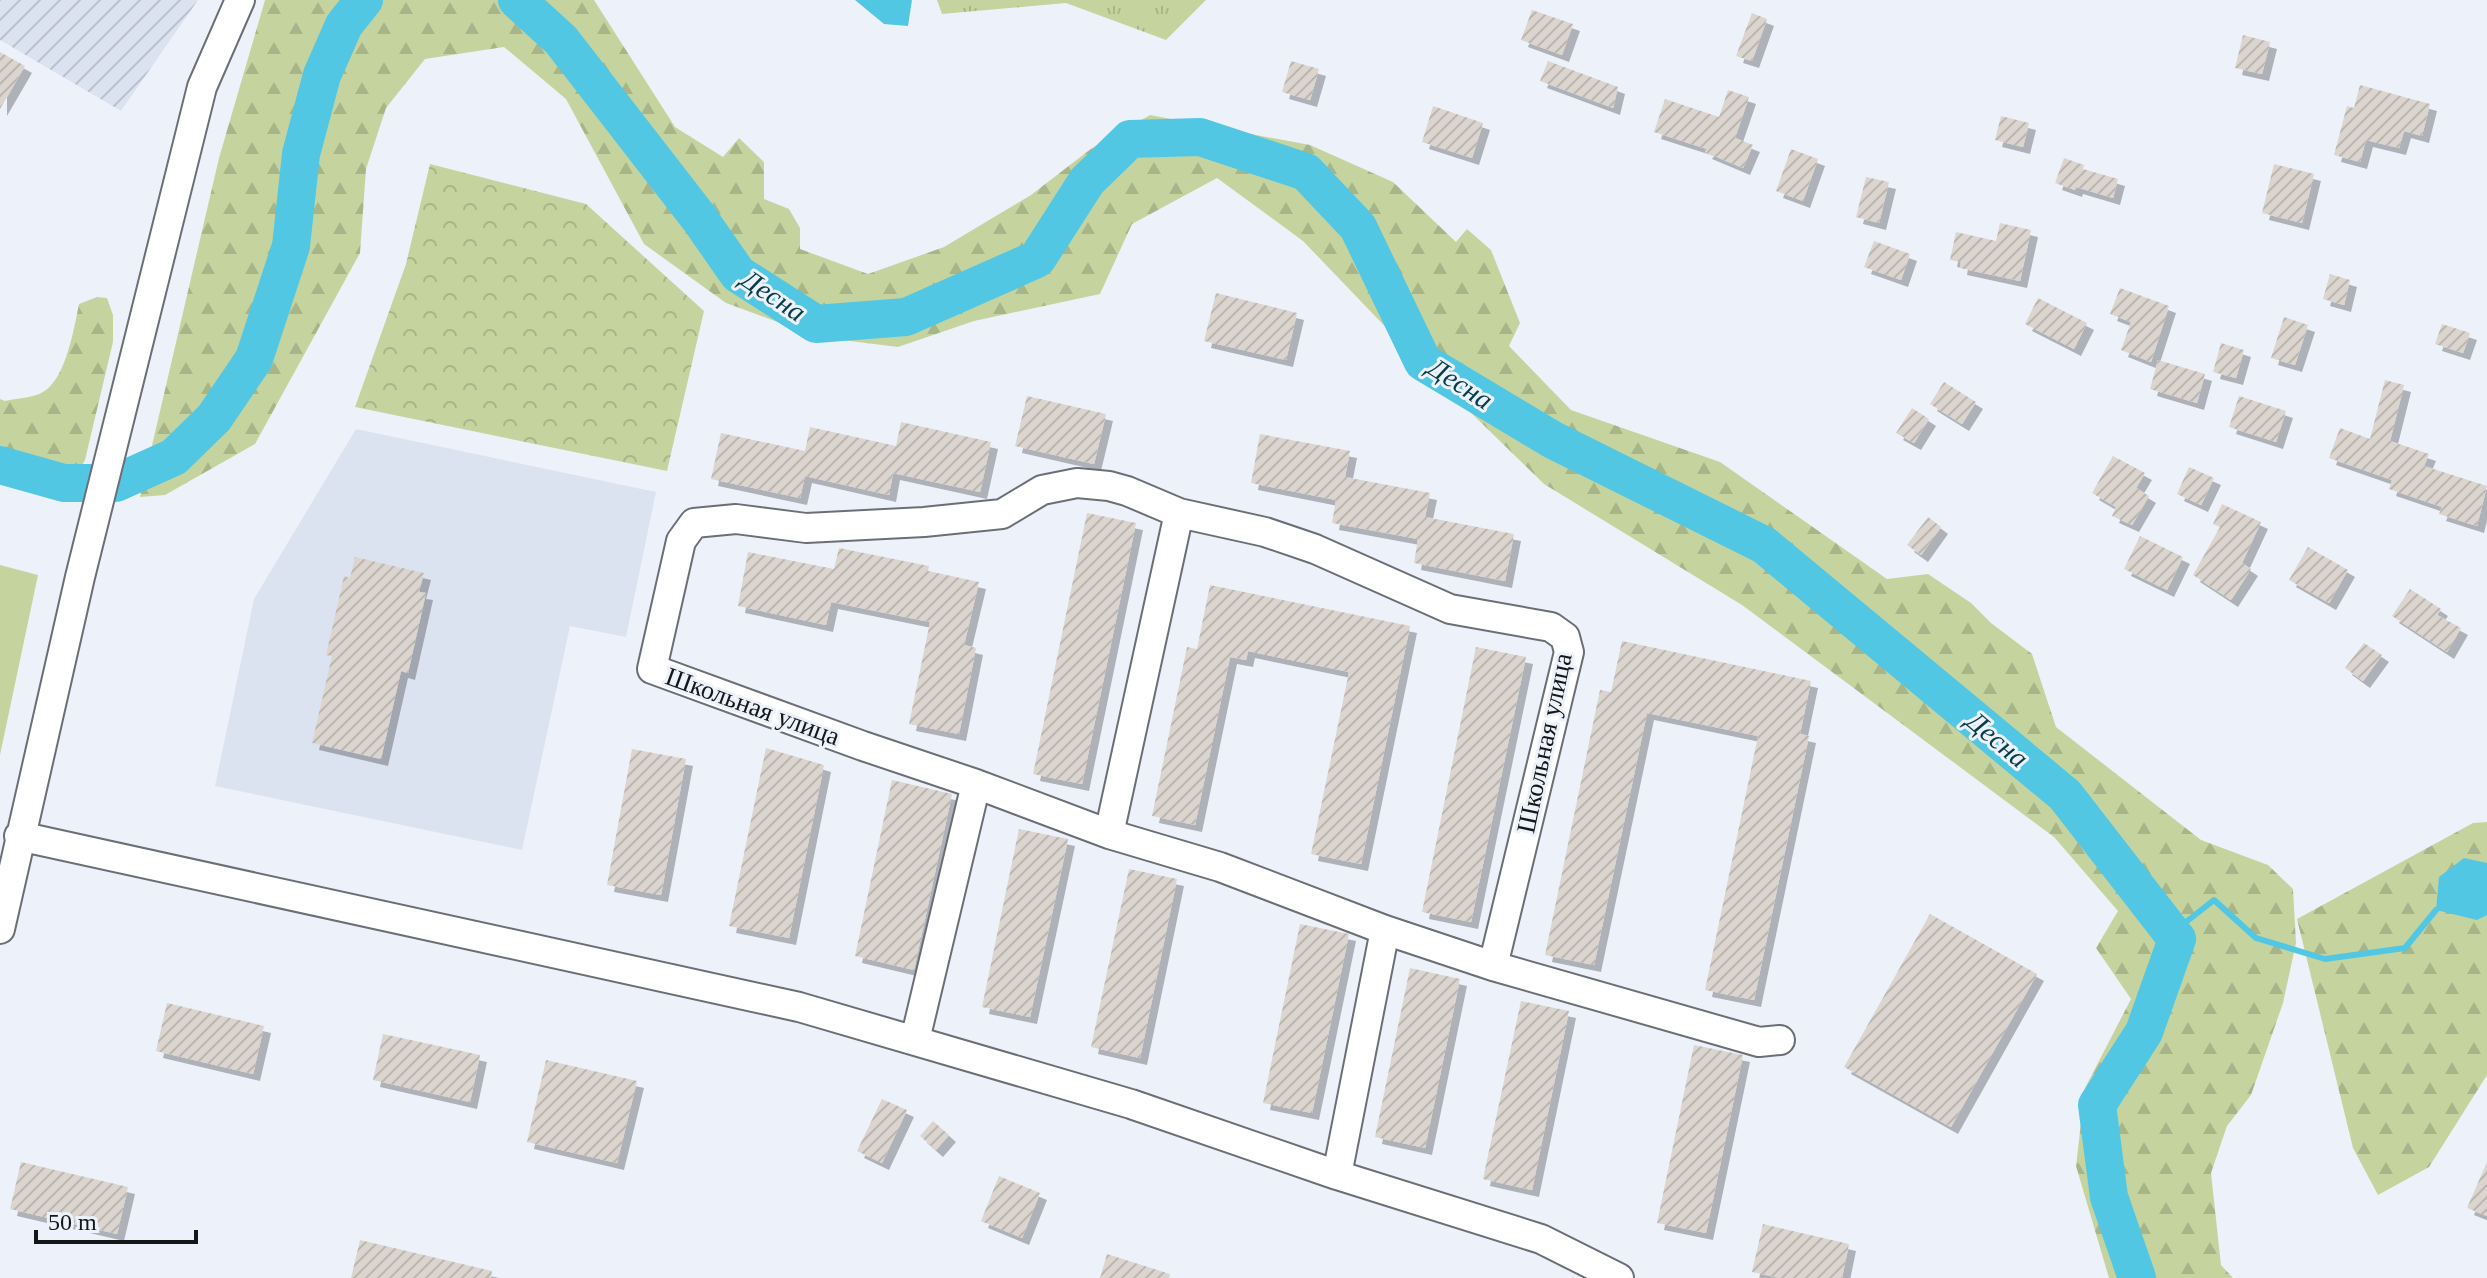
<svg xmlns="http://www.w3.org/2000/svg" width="2487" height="1278" font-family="'Times New Roman',serif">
<defs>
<pattern id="industrial-furrows" width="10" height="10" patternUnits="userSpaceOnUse" patternTransform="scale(2)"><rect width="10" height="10" fill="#dbe3f1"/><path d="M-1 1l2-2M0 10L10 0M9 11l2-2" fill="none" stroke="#bbc2ce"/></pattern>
<pattern id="grass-tufts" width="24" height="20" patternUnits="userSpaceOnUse" patternTransform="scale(2)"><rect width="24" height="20" fill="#c5d49f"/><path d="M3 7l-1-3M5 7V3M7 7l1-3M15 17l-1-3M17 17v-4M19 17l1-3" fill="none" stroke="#a8b588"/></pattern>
<pattern id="forest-firs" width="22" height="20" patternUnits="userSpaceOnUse" patternTransform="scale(2)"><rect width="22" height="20" fill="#c5d49f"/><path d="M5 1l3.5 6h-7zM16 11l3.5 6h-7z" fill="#a8b588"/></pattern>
<pattern id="park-crowns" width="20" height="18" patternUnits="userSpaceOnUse" patternTransform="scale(2)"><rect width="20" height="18" fill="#c5d49f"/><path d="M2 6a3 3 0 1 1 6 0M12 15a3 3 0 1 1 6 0" fill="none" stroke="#a8b588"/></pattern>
<pattern id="building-hatch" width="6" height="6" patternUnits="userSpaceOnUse" patternTransform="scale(2)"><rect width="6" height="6" fill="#dcd5cf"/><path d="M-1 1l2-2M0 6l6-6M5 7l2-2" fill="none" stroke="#bcb6b1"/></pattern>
<filter id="shadow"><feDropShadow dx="7" dy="7" stdDeviation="0" flood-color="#0004"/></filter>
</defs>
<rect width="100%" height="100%" fill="#edf2fa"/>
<!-- built -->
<path fill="#dbe3f1" d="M356,429l300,63 -30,145 -56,-11 -48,224 -307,-64 39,-187z"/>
<!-- industrial -->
<path fill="url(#industrial-furrows)" d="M0,0h198l-77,111 -121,-71z"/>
<!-- grass -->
<path fill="url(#grass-tufts)" d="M937,0h269l-40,40 -100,-37 -124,11z"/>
<!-- forest -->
<path fill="url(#forest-firs)" d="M265,0h329l81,127 48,30 16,-19 25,24v37l25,10 11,19v21l68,25 76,-27 87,-52 61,-47 58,-33 160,30 83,37 63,60 11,-13 24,21 29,73 -11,23 62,64 149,52 167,117 41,-5 43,29 20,20 41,31 24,73 145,113 67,25 25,24 3,54 -13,60 -32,92 -24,31 -16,47 10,92 12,13h-124l-33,-112 9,-78 46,-89 -35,-51 22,-37 -64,-74 -312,-232 -198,-121 -123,-120 -118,-123 -86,-63 -85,46 -32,70 -126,27 -76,26 -80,-10 -92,-34 -82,-59 -78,-145 -62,-52 -79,12 -39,49 -20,61 -6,84 -105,191 -90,51 -25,2 79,-339z
M97,297l10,1 6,17v27l-28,118 -10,18 -22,13 -53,-6v-86l5,2c11,-3 29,-3 38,-9 23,-13 31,-64 36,-88z
M2487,822v253l-58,92 -51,28 -25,-47 -56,-229 176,-96z"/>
<!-- park -->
<path fill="url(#park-crowns)" d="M430,164l156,40 118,107 -37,160 -312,-64 51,-143z"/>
<!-- pitch -->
<path fill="#c5d49f" d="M0,565l38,10 -38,180z"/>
<!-- water -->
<path fill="#52c7e4" d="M855,0h57l-4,26 -24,-2z
M2464,858l23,5v52l-10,5 -41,-10 3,-33z"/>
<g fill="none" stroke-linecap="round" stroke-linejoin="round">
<!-- stream -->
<path stroke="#52c7e4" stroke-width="6" d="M2172,933l42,-33 42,38 69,21 80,-11 31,-38"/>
<!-- river -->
<path stroke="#52c7e4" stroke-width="38" d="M517,0l44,40 138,178 39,56 78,50 90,-7 131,-58 50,-78 43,-42 70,-2 106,35 52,55 65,135 130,78 211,105 301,250 107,138 5,6 -33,93 -47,73 12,92 28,81
M0,465l64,18h52l58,-26 40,-39 40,-59 37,-113 10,-92 21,-79 22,-50 20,-25"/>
</g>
<!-- building -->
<path fill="url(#building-hatch)" filter="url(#shadow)" d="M1532,10l41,14 -11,31 -41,-15z
M1752,13l15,6 -15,42 -16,-5z
M2243,35l27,7 -8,32 -27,-6z
M0,52l25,14 -25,43z
M1291,61l28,8 -9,31 -28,-8z
M1548,61l70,26 -5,21 -73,-27z
M2360,85l70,19 -8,32 -18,-5 -5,17 -33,-8 -6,22 -26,-7 13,-49 7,2z
M1728,90l21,7 -14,41 18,7 -10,23 -38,-16 2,-3 -53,-17 11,-33 54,18z
M1433,106l50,17 -11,35 -50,-16z
M2001,116l28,7 -6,24 -28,-7z
M1791,149l27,10 -15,42 -27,-10z
M2064,158l20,7 -1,4 35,10 -5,19 -37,-11 -1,3 -20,-7z
M2274,164l40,10 -12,49 -40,-10z
M1866,177l23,5 -10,41 -23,-6z
M2000,223l31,7 -11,51 -60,-13 1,-6 -11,-2 6,-28 40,9z
M1874,241l36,13 -9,26 -37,-13z
M2330,274l20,6 -6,25 -21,-6z
M2120,288l49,18 -18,56 -30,-12 10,-28 -21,-8z
M1216,293l81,20 -11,47 -82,-19z
M2038,298l49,25 -13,26 -49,-25z
M2284,317l24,8 -13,40 -24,-7z
M2442,324l28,9 -7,20 -28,-9z
M2221,343l23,7 -8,28 -23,-6z
M2158,360l47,14 -8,29 -47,-14z
M2385,380l19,5 -14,56 39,13 -5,12 63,20 -10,40 -38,-12 3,-7 -53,-18 3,-9 -63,-22 11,-30 30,11z
M1944,382l32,20 -14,22 -32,-20z
M1027,396l79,18 -12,50 -79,-18z
M2239,396l47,15 -10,31 -47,-15z
M1912,408l17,11 -15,24 -18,-10z
M901,422l90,20 -11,50 -87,-19 -4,22 -84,-19 -5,22 -89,-19 10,-46 84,18 5,-24 86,19z
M1260,434l90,17 -5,26 85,16 -5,24 89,17 -9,47 -91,-18 4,-24 -86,-16 4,-23 -85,-17z
M2113,456l32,17 -9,15 13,8 -17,29 -20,-9 4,-9 -24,-14z
M2189,467l25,11 -13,27 -24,-11z
M2222,504l39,18 -19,41 9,6 -20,31 -38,-25 27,-48 -7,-3z
M1087,513l49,10 -54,261 -49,-10z
M1928,517l13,10 -20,28 -14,-10z
M2140,536l43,21 -16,33 -43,-21z
M2308,547l40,23 -19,33 -40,-23z
M839,548l90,18 -1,5 51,11 -15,63 12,3 -17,86 -50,-10 21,-102 -99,-20 -5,23 -88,-19 10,-54 86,17z
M355,557l69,16 -5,19 7,1 -18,80 -7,-2 -20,88 -69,-16 20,-87 -6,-1 14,-61 4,-18 6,2z
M1210,585l200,41 -49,238 -50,-10 38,-182 -101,-21 -2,9 -16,-3 -35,168 -43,-9 35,-169 10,2z
M2410,589l31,20 -4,6 24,13 -14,24 -55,-36z
M1622,641l189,40 -11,53 9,2 -55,264 -49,-10 53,-254 -111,-23 -53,252 -49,-10 55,-265 11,2z
M2364,643l18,12 -19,26 -18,-13z
M1476,647l50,10 -55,265 -49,-10z
M766,748l58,17 -35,173 -60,-12z
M632,749l54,10 -25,136 -54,-10z
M892,780l60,14 -38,176 -59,-14z
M1019,829l49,10 -38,178 -48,-10z
M1129,869l48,10 -37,179 -49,-11z
M1930,914l107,60 -86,153 -107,-60z
M1300,924l49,10 -37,179 -49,-10z
M1410,968l50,11 -35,169 -50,-11z
M1521,1001l48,10 -37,179 -49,-11z
M167,1003l97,23 -11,48 -97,-23z
M383,1034l97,21 -10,47 -97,-22z
M1694,1045l49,10 -37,178 -49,-10z
M546,1060l91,21 -20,82 -90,-21z
M882,1099l25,11 -25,53 -25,-12z
M933,1121l16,14 -13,15 -16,-14z
M21,1162l107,25 -11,47 -107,-25z
M2487,1162v54l-20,-8z
M999,1176l41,17 -18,45 -41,-17z
M1763,1224l86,20 -7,34h-62l-28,-6z
M360,1240l132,31 -1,7h-140z
M1107,1254l63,20 -1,4h-69z"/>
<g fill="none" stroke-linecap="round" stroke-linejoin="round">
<!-- minor casing -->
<g stroke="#6b6f75" stroke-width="32">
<path id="minor" d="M1179,513l-52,-22 -18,-5 -32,-3 -35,7 -40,24 -78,8 -118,6 -70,-9 -42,4 -13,18 -29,128 211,77 113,38 133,50 111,33 165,63 108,36 266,76 21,-2
M1109,834l70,-321 86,19 50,17 135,60 101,18 14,10 4,15 -76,314
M19,836l780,171 332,97 206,71 204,64 78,39
M0,929l80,-352 122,-490 38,-87
M915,1040l61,-256
M1337,1175l48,-245"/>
</g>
<!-- minor -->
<use href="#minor" stroke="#fff" stroke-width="28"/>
</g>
<g text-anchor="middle" stroke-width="6" stroke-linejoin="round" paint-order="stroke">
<!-- street labels -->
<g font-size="26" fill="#141618" stroke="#edf2fa">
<text transform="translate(753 706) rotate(20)" y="9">Школьная улица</text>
<text transform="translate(1544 743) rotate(-78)" y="9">Школьная улица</text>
</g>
<!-- water labels -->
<g font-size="28" font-style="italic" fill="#053d49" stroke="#edf2fa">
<text transform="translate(774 295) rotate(34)" y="10">Десна</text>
<text transform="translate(1461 383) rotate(33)" y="10">Десна</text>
<text transform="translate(1998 739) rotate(40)" y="10">Десна</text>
</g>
</g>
<!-- scale -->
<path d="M36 1230v12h160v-12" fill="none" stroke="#141618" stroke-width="4"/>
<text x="48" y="1230" font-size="24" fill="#141618" stroke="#edf2fa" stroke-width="6" paint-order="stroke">50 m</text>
</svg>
